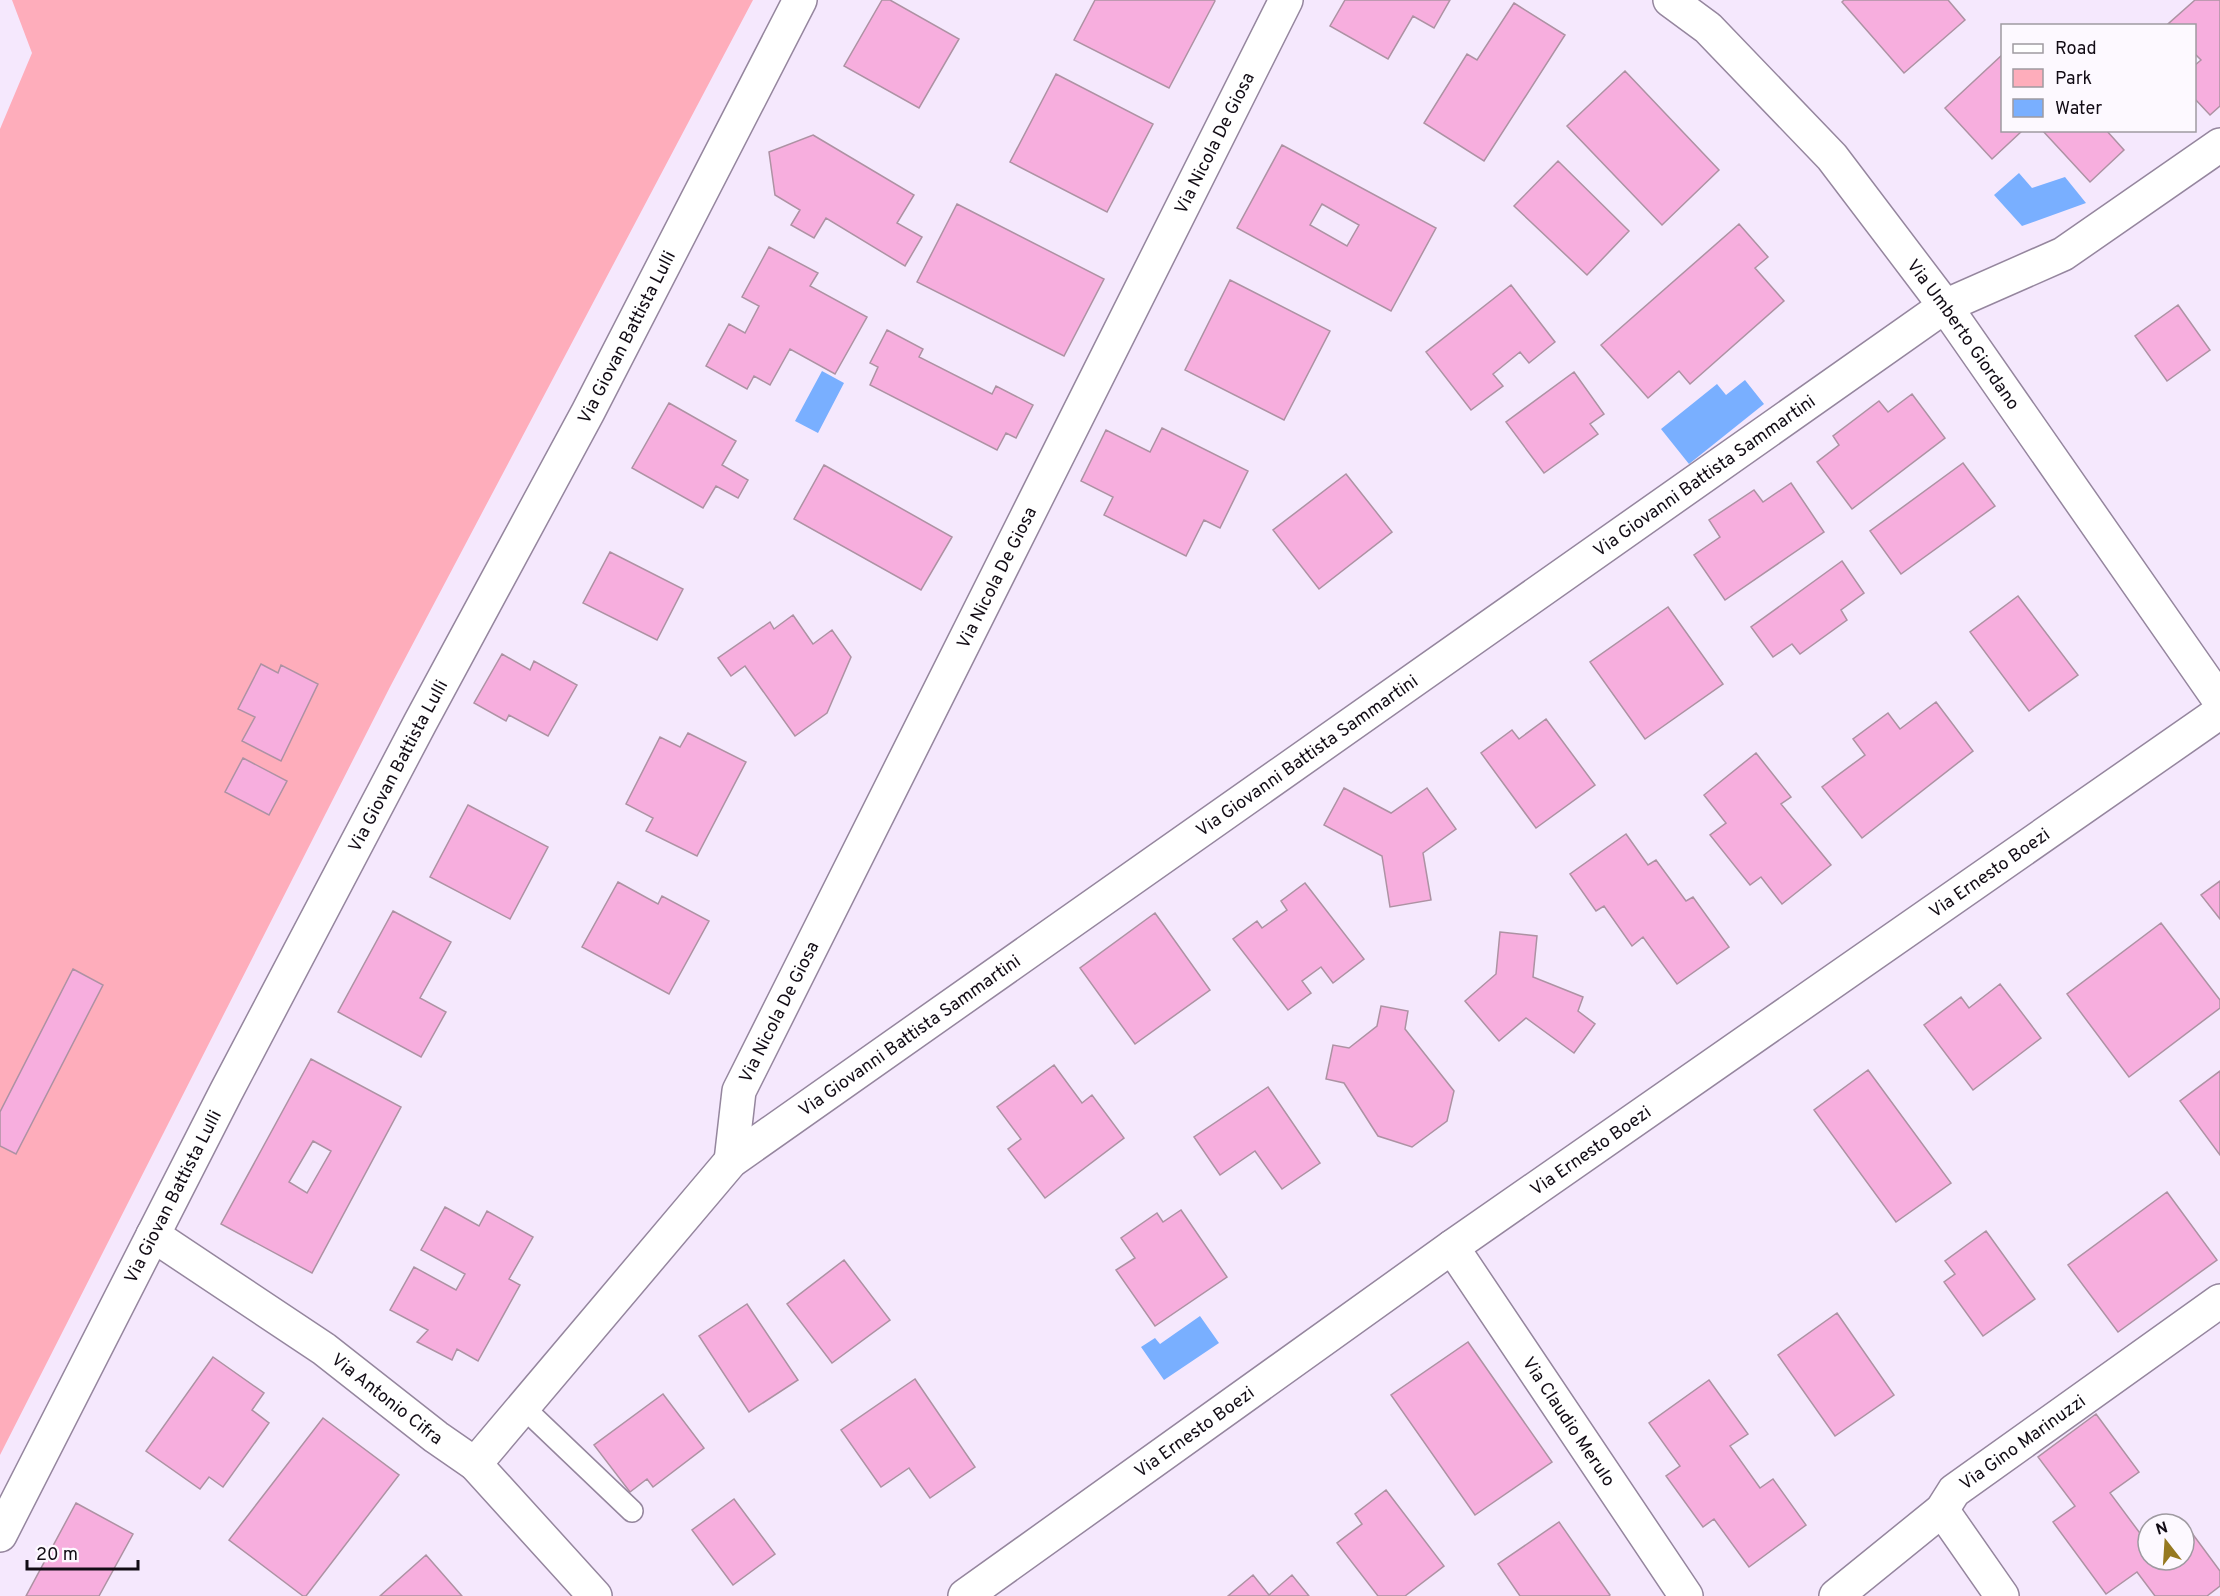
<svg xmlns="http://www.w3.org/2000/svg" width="2220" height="1596" font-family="Overpass,sans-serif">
<rect width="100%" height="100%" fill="#f5e8fd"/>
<!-- green -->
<path fill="#feadbb" d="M12,0h741l-363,687 -390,768v-1326l32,-76z"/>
<!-- water -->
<path fill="#79afff" d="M2019,173l13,15 33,-11 21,26 -64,23 -28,-31z
M822,371l22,12 -26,50 -23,-12z
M1745,380l19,24 -75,60 -28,-35 56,-45 9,11z
M1200,1316l19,27 -55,37 -23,-33 14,-9 5,6z"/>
<!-- building -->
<path fill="#f7aede" stroke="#ad92a3" stroke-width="1.5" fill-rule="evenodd" d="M882,0h8l69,39 -40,69 -75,-42z
M1095,0h119l1,1 -46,87 -95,-48z
M1345,0h105l-16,28 -21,-12 -25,43 -58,-33z
M1844,0h104l17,20 -61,53 -62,-71z
M2195,0h25v106l-10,9 -16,-17v-32l7,-6 -7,-7v-27l-26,-2z
M1514,3l51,32 -81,126 -60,-38 43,-69 10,6z
M2002,55v75h21l-31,29 -47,-51z
M1625,71l94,99 -57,55 -95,-99z
M1056,74l97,50 -46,88 -97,-50z
M2042,130h64l18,20 -34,32z
M813,135l101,60 -17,28 25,14 -17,29 -79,-48 -12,20 -23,-13 9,-15 -25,-15 -6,-43z
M1282,145l154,83 -45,83 -154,-83zM1322,204l37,21 -12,21 -37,-21z
M1558,161l71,70 -42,44 -73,-69z
M957,204l147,75 -40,77 -147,-74z
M1739,224l29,33 -13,11 29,33 -94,83 -11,-13 -31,27 -47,-53z
M769,247l49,26 -8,13 57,31 -32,57 -45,-25 -20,36 -16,-9 -7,13 -41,-23 23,-42 16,9 14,-27 -17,-9z
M1230,280l100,51 -46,89 -99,-50z
M1511,285l44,57 -26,21 -9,-11 -27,22 10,12 -32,24 -45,-58z
M2178,305l32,45 -43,31 -32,-45z
M887,330l36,19 -4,8 73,37 4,-8 37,19 -17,33 -10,-5 -9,17 -127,-65 8,-18 -8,-4z
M1574,372l30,42 -14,10 8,10 -54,39 -38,-51z
M1912,394l33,44 -93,71 -35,-47 22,-17 -6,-9 46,-35 9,11z
M669,403l67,38 -14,24 26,15 -10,18 -22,-12 -13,22 -71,-40z
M1162,428l86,43 -28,57 -16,-8 -18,36 -82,-41 9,-18 -32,-16 25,-51 44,22z
M1963,463l32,43 -94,68 -31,-43z
M824,465l128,72 -31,53 -127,-71z
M1346,474l46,58 -73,57 -46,-59z
M1791,483l33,49 -99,68 -31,-45 26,-18 -11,-17 45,-30 9,12z
M610,552l73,37 -26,51 -74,-37z
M1842,561l22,32 -23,17 6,10 -47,34 -8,-10 -19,13 -22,-30z
M2018,596l60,79 -49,36 -59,-79z
M1668,607l55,77 -78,55 -55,-77z
M793,615l20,29 19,-14 19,27 -24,56 -32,23 -50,-70 -14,10 -13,-18 52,-36 4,7z
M502,654l28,16 4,-9 43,24 -29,51 -39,-21 -3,6 -32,-18z
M261,664l17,9 3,-8 37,19 -37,77 -39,-20 13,-24 -17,-8z
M1936,702l37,49 -111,87 -40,-51 43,-32 -12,-16 35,-26 12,16z
M1546,719l49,66 -59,43 -55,-75 31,-23 7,9z
M688,733l58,29 -49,94 -51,-25 7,-13 -27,-14 34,-67 20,10z
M1756,753l35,44 -10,7 50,61 -49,39 -21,-27 -11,8 -40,-50 16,-12 -22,-28z
M243,758l44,23 -18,34 -44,-23z
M1344,788l47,25 36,-25 29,41 -33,24 8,47 -41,7 -8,-51 -58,-31z
M468,805l80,42 -38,72 -80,-42z
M1626,834l22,31 8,-5 30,41 7,-4 36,50 -52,37 -34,-47 -11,9 -28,-40 -8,5 -26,-37z
M2220,881v38l-19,-24z
M618,882l40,22 4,-8 47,25 -40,73 -87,-47z
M1305,883l59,76 -31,24 -12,-16 -19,14 9,12 -23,17 -55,-71 24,-18 5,7 25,-18 -6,-9z
M393,911l58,31 -31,56 26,14 -25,45 -83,-45z
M1155,913l55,77 -75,54 -55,-76z
M2161,923l59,77v8l-91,69 -62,-83z
M1500,932l37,4 -4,41 50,20 -5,14 17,13 -21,29 -48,-35 -27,23 -34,-40 31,-27z
M73,969l30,16 -87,169 -16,-8v-34z
M2000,984l41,54 -68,52 -49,-65 37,-28 8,11z
M1381,1006l27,5 -3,18 49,62 -7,30 -35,26 -34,-11 -34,-53 -18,-4 7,-34 16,3 28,-22z
M311,1059l90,48 -89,166 -91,-49zM313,1141l18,10 -24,42 -18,-11z
M1054,1065l28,38 10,-8 32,43 -79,60 -37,-49 13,-10 -24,-32z
M1868,1070l83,113 -55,39 -82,-112z
M2220,1071v84l-40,-54z
M1268,1087l52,76 -38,26 -27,-38 -35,24 -26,-38z
M2167,1192l50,68 -99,72 -50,-67z
M445,1207l34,19 8,-15 46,26 -24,42 11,6 -42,76 -21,-12 -5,11 -35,-18 11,-12 -38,-20 24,-43 42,23 9,-16 -44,-24z
M1181,1210l46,67 -72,49 -39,-56 19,-12 -14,-20 36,-25 6,9z
M1986,1231l49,68 -52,37 -39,-54 11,-8 -10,-13z
M844,1260l46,60 -58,43 -45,-59z
M747,1304l51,76 -49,32 -50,-76z
M1837,1313l57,82 -59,41 -57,-81z
M1468,1342l84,120 -77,53 -84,-120z
M213,1357l51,36 -12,17 17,13 -46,64 -14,-10 -9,12 -54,-38z
M915,1379l60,88 -45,31 -21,-30 -28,19 -40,-57z
M1709,1380l39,54 -18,12 30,42 13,-9 33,46 -57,42 -35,-48 -11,8 -37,-51 14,-10 -31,-43z
M663,1394l41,54 -51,39 -6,-8 -17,13 -36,-47z
M2096,1414l43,58 -29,21 38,51v16h36v-33l2,-2 34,46v15l-13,10h-52l-18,-24 -31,22 -53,-72 22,-16 -37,-49z
M323,1418l76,57 -93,121h-3l-74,-56z
M1386,1490l58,76 -39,30h-27l-41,-53 25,-19 -7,-10z
M734,1499l41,55 -42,31 -41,-55z
M76,1503l57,31 -34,62h-73z
M1559,1522l51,73 -1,1h-89l-22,-32z
M426,1555l36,41h-82z
M1253,1575l16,20 23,-20 17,21h-81z"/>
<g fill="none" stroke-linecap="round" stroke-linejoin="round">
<!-- lane casing -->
<g stroke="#95869e" stroke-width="24">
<path id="lane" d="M523,1407l109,104"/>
</g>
<!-- street casing -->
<g stroke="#95869e" stroke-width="36">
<g id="street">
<path id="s1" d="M1670,0l38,28 124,129 113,149 275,395"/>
<path id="s2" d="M731,1161l8,-70 547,-1091"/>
<path id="s3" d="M153,1235l171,114 112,88 39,27 120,132"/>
<path id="s4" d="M1452,1247l234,349"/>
<path id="s5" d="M475,1464l256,-303 1214,-855 118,-52 157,-109"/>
<path d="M1942,1510l60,86"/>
<path id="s6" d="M0,1535l226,-443 194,-369 168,-311 212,-412"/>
<path id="s7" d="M965,1596l487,-349 768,-535"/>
<path id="s8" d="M1836,1596l106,-86 12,-19 266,-190"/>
</g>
</g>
<!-- lane -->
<use href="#lane" stroke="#fff" stroke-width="21"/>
<!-- street -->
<use href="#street" stroke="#fff" stroke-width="33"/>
</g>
<g text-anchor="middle" stroke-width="4.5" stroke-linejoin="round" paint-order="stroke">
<!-- street labels -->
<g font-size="18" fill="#120c15" stroke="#fdf9ff">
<text dy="6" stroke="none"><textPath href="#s2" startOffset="1131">Via Nicola De Giosa</textPath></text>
<text dy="6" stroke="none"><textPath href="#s1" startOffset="447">Via Umberto Giordano</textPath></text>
<text dy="6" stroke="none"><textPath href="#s6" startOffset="1352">Via Giovan Battista Lulli</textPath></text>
<text dy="6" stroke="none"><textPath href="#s5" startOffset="1587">Via Giovanni Battista Sammartini</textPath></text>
<text dy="6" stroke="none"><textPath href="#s2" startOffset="645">Via Nicola De Giosa</textPath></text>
<text dy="6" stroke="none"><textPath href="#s5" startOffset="1101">Via Giovanni Battista Sammartini</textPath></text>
<text dy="6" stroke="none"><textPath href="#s6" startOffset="866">Via Giovan Battista Lulli</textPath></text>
<text dy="6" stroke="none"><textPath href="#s7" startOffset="1254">Via Ernesto Boezi</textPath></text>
<text dy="6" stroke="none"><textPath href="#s2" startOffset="159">Via Nicola De Giosa</textPath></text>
<text dy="6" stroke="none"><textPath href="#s5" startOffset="615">Via Giovanni Battista Sammartini</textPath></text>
<text dy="6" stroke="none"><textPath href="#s7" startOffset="768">Via Ernesto Boezi</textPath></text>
<text dy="6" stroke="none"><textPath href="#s6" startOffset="380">Via Giovan Battista Lulli</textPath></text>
<text dy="6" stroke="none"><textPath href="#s3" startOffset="286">Via Antonio Cifra</textPath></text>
<text dy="6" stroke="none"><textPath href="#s4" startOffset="210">Via Claudio Merulo</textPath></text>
<text dy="6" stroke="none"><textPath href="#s7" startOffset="282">Via Ernesto Boezi</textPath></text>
<text dy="6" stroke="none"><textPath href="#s8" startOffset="243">Via Gino Marinuzzi</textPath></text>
</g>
</g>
<!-- legend -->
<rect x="2001" y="24" width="195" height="108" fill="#fdf9ff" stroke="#9f9aa1" stroke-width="1.5"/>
<rect x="2013" y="44" width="30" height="9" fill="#ffffff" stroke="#9f9aa1" stroke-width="1.5"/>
<text x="2055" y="54" font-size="18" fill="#120c15">Road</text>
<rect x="2013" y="69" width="30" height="18" fill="#feadbb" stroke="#9f9aa1" stroke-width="1.5"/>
<text x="2055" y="84" font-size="18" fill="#120c15">Park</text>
<rect x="2013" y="99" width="30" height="18" fill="#79afff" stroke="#9f9aa1" stroke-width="1.5"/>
<text x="2055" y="114" font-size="18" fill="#120c15">Water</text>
<!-- north arrow -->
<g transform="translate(2166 1542) rotate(343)"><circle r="28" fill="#fdf9ff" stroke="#9f9aa1" stroke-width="1.5"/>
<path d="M0-4.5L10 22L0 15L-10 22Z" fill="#967921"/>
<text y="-9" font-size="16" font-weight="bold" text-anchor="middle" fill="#120c15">N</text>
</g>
<!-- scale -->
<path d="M27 1560v9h111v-9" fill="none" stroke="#120c15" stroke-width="3"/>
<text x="36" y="1560" font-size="18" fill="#120c15" stroke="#fdf9ff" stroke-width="4.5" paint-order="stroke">20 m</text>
</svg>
